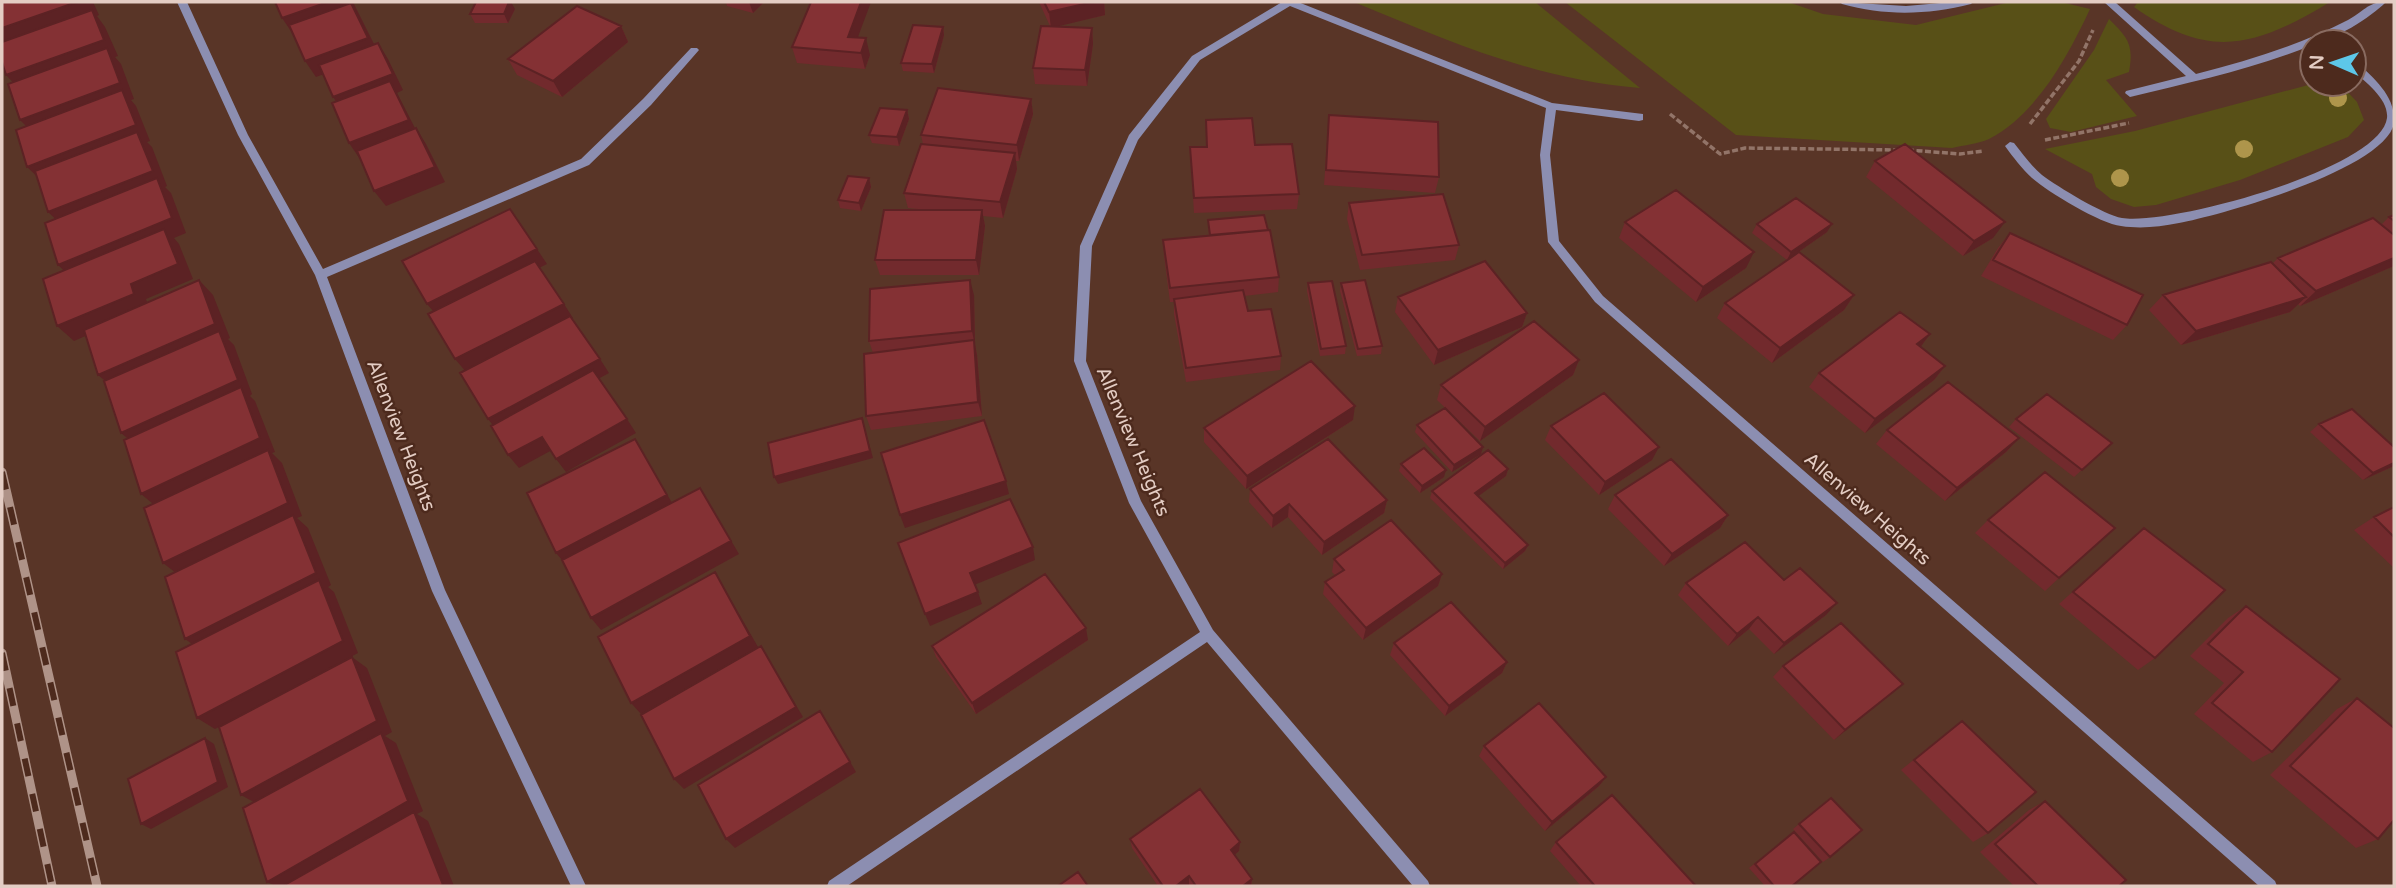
<svg xmlns="http://www.w3.org/2000/svg" width="2396" height="888" font-family="'Varela Round',sans-serif">
<rect width="100%" height="100%" fill="#593527"/>
<!-- green -->
<path fill="#585017" d="M1354,2h181l105,86c-103,-8 -192,-47 -286,-86z
M1565,2h223l35,12 93,11 94,-23h51l29,7c-22,47 -53,105 -101,130 -11,5 -25,6 -37,9l-216,-13z
M2138,2h192c-76,46 -121,58 -196,5z
M2109,19c19,19 25,25 20,53l-23,8 31,36 -66,16 -21,-4 -4,-9 48,-69z
M2312,84h28l17,18 7,18 -16,17 -108,43 -84,25 -22,2 -23,-8 -15,-12 -4,-13 -47,-25 90,-18z"/>
<g fill="none" stroke-linecap="round" stroke-linejoin="round">
<!-- path -->
<path stroke="#927468" stroke-width="3.5" stroke-dasharray="6 2.5" stroke-linecap="butt" d="M1670,114l50,40 25,-6 154,2
M2030,124l49,-63 14,-31
M2045,140l84,-17
M1908,150l52,4 23,-3"/>
<!-- minor -->
<path fill="#8c8eb1" fill-rule="evenodd" d="M177,2h10l61,133 75,134 258,-110 62,-60 48,-51h6l2,2 -48,55 -62,60 -262,112 118,313 141,296h-15l-139,-295 -117,-316 -77,-140z
M1282,2h16l254,101 91,11v6l-4,1 -83,-11 -6,45 9,86 44,55 672,585 2,5h-18l-664,-584 -47,-60 -8,-87 6,-47 -256,-102 -90,54 -62,80 -46,106 -6,115 55,140 72,129 215,251 2,5h-17l-206,-244 -360,244h-20l2,-5 371,-249 -71,-129 -55,-142 6,-115 49,-111 63,-79z
M1840,2l66,4 46,-4h21l-2,2c-43,11 -87,12 -129,0z
M2104,2h11l81,72c53,-14 104,-29 152,-54 15,-8 21,-19 38,-18 -15,15 -53,40 -74,40v3c-58,24 -121,37 -182,52l-5,-4 1,-2 60,-15z
M2354,62l4,1c16,16 38,33 36,60 -8,46 -173,92 -215,100 -20,4 -39,6 -58,3 -20,-2 -73,-34 -89,-48 -10,-9 -19,-21 -27,-32l5,-4 4,1c9,11 17,23 28,32 16,12 62,40 80,43 46,8 259,-49 265,-100 2,-19 -22,-36 -33,-47z"/>
<!-- rail casing -->
<g stroke="#af9388" stroke-width="9">
<path id="rail" d="M2,472l95,414
M2,653l50,233"/>
</g>
<!-- rail -->
<use href="#rail" stroke="#4d2a1d" stroke-width="6" stroke-dasharray="18" stroke-linecap="butt"/>
</g>
<!-- trees -->
<g fill="#ae954b">
<circle cx="2338" cy="98" r="9"/>
<circle cx="2244" cy="149" r="9"/>
<circle cx="2120" cy="178" r="9"/>
</g>
<!-- wall -->
<path fill="#722a2d" d="M726,2h38l-11,11 -26,-7z
M1039,2h65l1,13 -48,11 35,2 1,16 -6,42 -52,-2 -2,-16 17,-42z
M515,9l-7,14h-33l-5,-9z
M621,26l7,16 -66,55 -45,-22 -9,-16z
M943,27l1,8 -10,38 -31,-2 -2,-8z
M858,38l12,17 -5,14 -68,-6 -5,-16z
M1031,99l2,15 -14,47h-3l1,8 -14,49 -20,-2 2,10 -6,49h-99l-5,-15 53,-50 -20,-2 -4,-15 19,-49 -2,-9z
M907,110l2,9 -10,27 -27,-3 -3,-8z
M1329,115l110,62 -4,16 -111,-8z
M1206,120l49,25 44,49 -2,15 -103,4 -4,-66h16z
M1875,161l118,77 -30,18 -97,-79z
M869,178l2,9 -10,24 -21,-3 -2,-8z
M1349,203l110,42 -4,15 -95,10 -13,-51z
M2394,215v51l-94,40 -2,-2 -8,8 -109,33 -32,-35 14,-15 109,-31 6,-6 103,-33 8,-8z
M1208,220l71,57 -1,15 -34,4 4,15 33,45 -1,14 -94,12 -12,-68v-12h-4l-6,-47 -1,-15 46,-4z
M1625,222l121,46 -50,34 -77,-64z
M1757,224l70,8 -40,28 -35,-27z
M2010,233l117,92 -14,15 -132,-64 17,-28z
M1308,283l38,63 -1,8 -25,2 -13,-65z
M1341,283l41,63 -1,8 -24,2 -17,-65z
M974,295l1,51 2,9 5,61 -111,14 -5,-14 7,-63 -4,-12z
M1854,295l-10,15 -72,53 -55,-45 8,-15z
M1398,297l129,16 -5,14 -88,38 -39,-53z
M1930,334l-10,13 25,19 -11,14 -69,53 -56,-46 10,-14z
M1579,360l-6,15 -93,66 -43,-41 4,-15z
M2016,419l96,24 -38,34 -65,-50z
M1353,420l-107,69 -42,-47v-14z
M2319,424l75,42 -31,14 -53,-48z
M1417,425l66,22 -2,7 -29,18 -37,-40z
M1551,426l101,34 -53,35 -54,-55z
M1887,430l132,8 -13,14 -61,49 -69,-57z
M1401,464l43,13 -24,16 -21,-22z
M1508,469l-2,7 -28,20 50,49 -3,6 -22,18 -73,-71 2,-7z
M1250,489l137,11 -3,13 -62,42 -34,-38 -16,11 -23,-26z
M1615,495l113,20 -8,13 -56,38 -56,-57z
M2394,507v61l-40,-38 20,-13z
M1988,520l71,58 -14,13 -70,-58z
M2144,528l11,130 -17,12 -79,-66z
M1334,559l108,15 -4,12 -75,54 -40,-46 2,-12 10,-7 -3,-3z
M1784,580l42,35 -52,39 -25,-25 -21,17 -50,-51 8,-12z
M2246,606l26,146 -19,10 -59,-48 30,-31 -34,-27 38,-38z
M1088,640l-112,74 -40,-57 -4,-11z
M1394,643l113,19 -5,11 -57,43 -55,-61z
M1783,666l120,18 -69,56 -61,-63z
M2357,698l21,141 -22,9 -86,-73 67,-66z
M1962,721l26,112 -15,9 -72,-72z
M1484,746l122,31 -7,9 -54,45 -66,-75z
M1831,798l-1,59 -7,5 -30,-33z
M2045,801l74,85h-105l-34,-34 49,-42z
M1794,832l-2,54h-27l-16,-18z
M1130,839l110,3 -1,9 -5,4 18,24 -1,7h-61l-1,-1 -2,1h-29l-26,-38z
M1556,842l140,44h-115l-31,-35z"/>
<!-- shaded-wall -->
<path fill="#5c2224" d="M77,2h16l6,13 -2,1 8,11 13,29 -3,1 6,7 13,35 -3,1 5,6 14,35 -3,1 5,5 15,39 -2,1 6,6 15,40 -12,5 5,6 14,35 -47,20 3,9 -75,33 -17,-15 17,-46 -16,-15 6,-38 -16,-15 -5,-30 -16,-15 9,-31 -16,-16 1,-29 -15,-16 -4,-25v-22z
M328,2h25l26,52 -63,23 -11,-16 -12,-27 -11,-16z
M509,2h2l4,7 -7,14 -4,-9z
M749,2h15l-11,11z
M861,2h10l-19,51 -4,-16z
M1093,2h11l1,13 -54,13 -2,-16z
M621,26l7,16 -66,55 -9,-16z
M943,27l1,8 -10,38 -2,-9z
M1092,28l1,16 -6,42 -2,-16z
M866,38l4,17 -5,14 -4,-16z
M378,43l10,16 15,31 -6,3 22,43 -59,23 -11,-16 -5,-30 -11,-16z
M1031,99l2,15 -14,47 -2,-16z
M907,110l2,9 -10,27 -2,-9z
M416,128l10,16 19,38 -59,24 -12,-15z
M1015,153l2,16 -14,49 -3,-16z
M869,178l2,9 -10,24 -2,-8z
M982,210l3,16 -6,49 -3,-15z
M2005,222l-12,16 -30,18 11,-15z
M1832,224l-5,8 -40,28 4,-8z
M537,249l10,15 -108,54 -12,-14z
M1754,252l-8,16 -50,34 7,-15z
M2394,258v8l-94,40 16,-15z
M199,280l14,15 17,43 -2,1 6,6 18,49 -2,2 5,5 20,51 -3,1 10,10 20,53 -5,2 11,10 23,57 -3,2 6,5 24,61 -143,76 -18,-11 5,-67 -17,-12 -5,-63 -17,-13 -5,-55 -17,-14 -3,-47 -17,-14 -6,-44 -17,-14z
M970,280l4,15 1,51 -3,-15z
M1854,295l-10,15 -72,53 8,-15z
M2306,297l-16,15 -109,33 15,-14z
M564,304l9,14 -106,55 -12,-14z
M1527,313l-5,14 -88,38 4,-15z
M1930,334l-11,15 -2,-5z
M974,340l3,15 5,61 -4,-14z
M600,359l9,14 -110,60 -11,-14z
M1579,360l-6,15 -93,66 5,-14z
M1945,366l-11,14 -69,53 10,-14z
M1355,406l-2,14 -107,69 1,-13z
M862,418l11,40 -95,26 -4,-7z
M627,419l9,14 -70,39 -10,-13z
M542,437l10,13 -33,18 -11,-13z
M2019,438l-13,14 -61,49 12,-13z
M635,439l40,69 -108,58 -11,-13z
M1483,447l-2,7 -29,18 2,-7z
M1659,447l-7,13 -53,35 6,-13z
M2394,463v3l-31,14 10,-7z
M1508,469l-2,7 -33,24 2,-7z
M1446,470l-2,7 -24,16 2,-7z
M1006,481l3,13 -104,34 -5,-13z
M700,488l39,66 -138,76 -10,-12z
M1387,500l-3,13 -62,42 2,-13z
M1289,504l-1,13 -16,11 1,-12z
M1728,515l-8,13 -56,38 8,-12z
M1528,545l-3,6 -22,18 2,-6z
M1033,547l2,13 -61,25 -4,-12z
M715,572l43,75 -117,67 -10,-11z
M1442,574l-4,12 -75,54 3,-12z
M978,592l4,12 -52,22 -5,-12z
M1837,603l-11,12 -52,39 10,-11z
M1758,617l-9,12 -21,17 9,-12z
M1086,628l2,12 -112,74 -4,-11z
M761,646l42,71 -119,72 -10,-10z
M352,657l15,11 25,64 -7,4 11,7 27,68 -6,3 11,7 26,65h-178l-9,-4 -8,-77 -18,-10z
M1507,662l-5,11 -57,43 4,-10z
M1903,684l-13,11 -56,45 11,-10z
M827,722l29,50 -121,76 -9,-9z
M205,738l9,6 14,43 -77,42 -10,-5z
M1606,777l-7,9 -54,45 7,-9z
M1240,842l-1,9 -9,8 1,-9z
M1189,876v9l-2,1h-11z
M1252,879l-1,7h-8z"/>
<!-- building -->
<path fill="#843134" stroke="#5c2224" stroke-width="2" d="M2,2h75l-75,26z
M275,2h53l-46,16z
M476,2h33l-5,12h-34z
M811,2h50l-13,35 18,1 -5,15 -69,-6z
M1044,2h49l-44,10z
M351,3l17,35 -63,23 -16,-36z
M577,6l44,20 -68,55 -45,-22z
M92,10l12,30 -98,35 -4,-13v-20z
M913,25l30,2 -11,37 -31,-1z
M1041,26l51,2 -7,42 -52,-2z
M378,43l15,31 -60,23 -14,-32z
M107,48l13,35 -100,37 -12,-36z
M390,81l19,39 -60,23 -17,-40z
M938,88l93,11 -14,46 -96,-10z
M122,90l14,35 -109,42 -11,-37z
M880,108l27,2 -10,27 -28,-2z
M1329,115l109,7 1,55 -113,-7z
M1252,118l3,27 37,-1 7,50 -105,4 -4,-51h17l-1,-27z
M416,128l19,39 -61,24 -17,-40z
M137,132l16,39 -105,41 -13,-41z
M921,144l94,9 -15,49 -96,-9z
M1905,144l100,78 -31,19 -99,-80z
M848,176l21,2 -10,25 -21,-3z
M157,178l15,40 -114,47 -13,-42z
M1676,190l78,62 -51,35 -78,-65z
M1443,194l16,51 -97,10 -13,-52z
M1796,198l36,26 -41,28 -34,-28z
M510,209l27,40 -110,55 -25,-43z
M884,210h98l-6,50h-101z
M1264,215l4,15 -58,5 -2,-15z
M2394,215v6l-5,-4z
M2373,218l21,17v23l-78,33 -38,-33z
M164,229l14,35 -47,20 3,10 -77,32 -14,-47z
M1270,230l9,47 -109,11 -7,-48z
M2010,233l133,62 -16,30 -134,-65z
M1799,252l55,43 -74,53 -55,-45z
M535,261l29,43 -109,55 -27,-45z
M1485,261l42,52 -89,37 -40,-53z
M2271,262l35,35 -110,34 -33,-36z
M199,280l16,44 -117,51 -14,-45z
M970,280l2,51 -103,10 1,-52z
M1365,280l17,66 -24,3 -17,-66z
M1332,281l14,65 -25,3 -13,-66z
M1243,290l5,21 23,-2 10,47 -95,12 -12,-69z
M1900,312l30,22 -13,10 28,22 -70,53 -56,-46z
M570,316l30,43 -112,60 -28,-46z
M1534,321l45,39 -94,67 -44,-42z
M219,331l19,49 -117,53 -17,-52z
M974,340l4,62 -112,14 -2,-62z
M1311,361l44,45 -108,70 -43,-48z
M593,370l34,49 -71,40 -14,-22 -34,18 -17,-29z
M1948,382l71,56 -62,50 -70,-58z
M241,387l19,51 -119,56 -17,-54z
M1604,393l55,54 -54,35 -54,-56z
M2047,394l65,49 -30,27 -66,-51z
M1445,408l38,39 -29,18 -37,-40z
M2352,409l42,38v16l-21,10 -54,-49z
M862,418l8,33 -96,26 -6,-34z
M984,420l22,61 -106,34 -19,-62z
M635,439l32,56 -111,58 -29,-60z
M1328,439l59,61 -63,42 -35,-38 -16,12 -23,-27z
M1424,448l22,22 -24,16 -21,-22z
M268,450l20,53 -125,60 -19,-55z
M1488,450l20,19 -33,24 53,52 -23,18 -73,-72z
M1671,459l57,56 -56,39 -57,-59z
M2045,472l70,56 -56,50 -71,-58z
M700,488l31,53 -140,77 -29,-58z
M1010,499l23,48 -63,26 8,19 -53,22 -27,-71z
M2394,507v30l-20,-20z
M293,515l23,58 -131,66 -20,-62z
M1391,520l51,54 -76,54 -41,-46 19,-12 -10,-11z
M2144,528l81,62 -70,68 -82,-66z
M1745,542l39,38 16,-12 37,35 -53,40 -26,-26 -21,17 -51,-51z
M715,572l35,64 -119,67 -33,-66z
M1045,574l41,54 -114,75 -40,-57z
M319,580l24,61 -146,77 -21,-66z
M1451,602l56,60 -58,44 -55,-63z
M2246,606l94,73 -68,73 -60,-49 31,-31 -35,-28z
M1841,623l62,61 -58,46 -62,-64z
M761,646l35,61 -122,72 -33,-64z
M352,657l25,64 -136,74 -22,-68z
M2357,698l37,30v92l-16,19 -88,-73z
M1539,703l67,74 -54,45 -68,-76z
M820,711l30,51 -124,77 -28,-54z
M1962,721l74,71 -48,41 -74,-73z
M381,733l27,68 -141,81 -24,-74z
M205,738l13,44 -77,42 -13,-45z
M1200,789l40,53 -9,8 21,29 -9,7h-47l-7,-10 -13,10h-13l-33,-47z
M1612,795l84,91h-101l-39,-44z
M1831,798l31,32 -32,27 -31,-33z
M2045,801l81,79 -7,6h-81l-43,-42z
M414,812l29,73 -3,1h-157z
M1794,832l27,30 -29,24h-18l-19,-22z
M1078,872l10,14h-30z"/>
<g text-anchor="middle" stroke-width="5" stroke-linejoin="round" paint-order="stroke">
<!-- street labels -->
<g font-size="19" fill="#e4cdc4" stroke="#4d2a1d">
<text transform="translate(402 435) rotate(69)" y="7">Allenview Heights</text>
<text transform="translate(1134 441) rotate(67)" y="7">Allenview Heights</text>
<text transform="translate(1868 508) rotate(41)" y="7">Allenview Heights</text>
</g>
</g>
<!-- border -->
<rect width="2396" height="888" fill="none" stroke="#e4cdc4" stroke-width="7"/>
<!-- north arrow -->
<g transform="translate(2333 63) rotate(272)"><circle r="33" fill="#4d2a1d" stroke="#896b60" stroke-width="2"/>
<path d="M0-5L12 26L0 18L-12 26Z" fill="#5dc7e8"/>
<text y="-10" font-size="19" font-weight="bold" text-anchor="middle" fill="#e4cdc4">N</text>
</g>
</svg>
